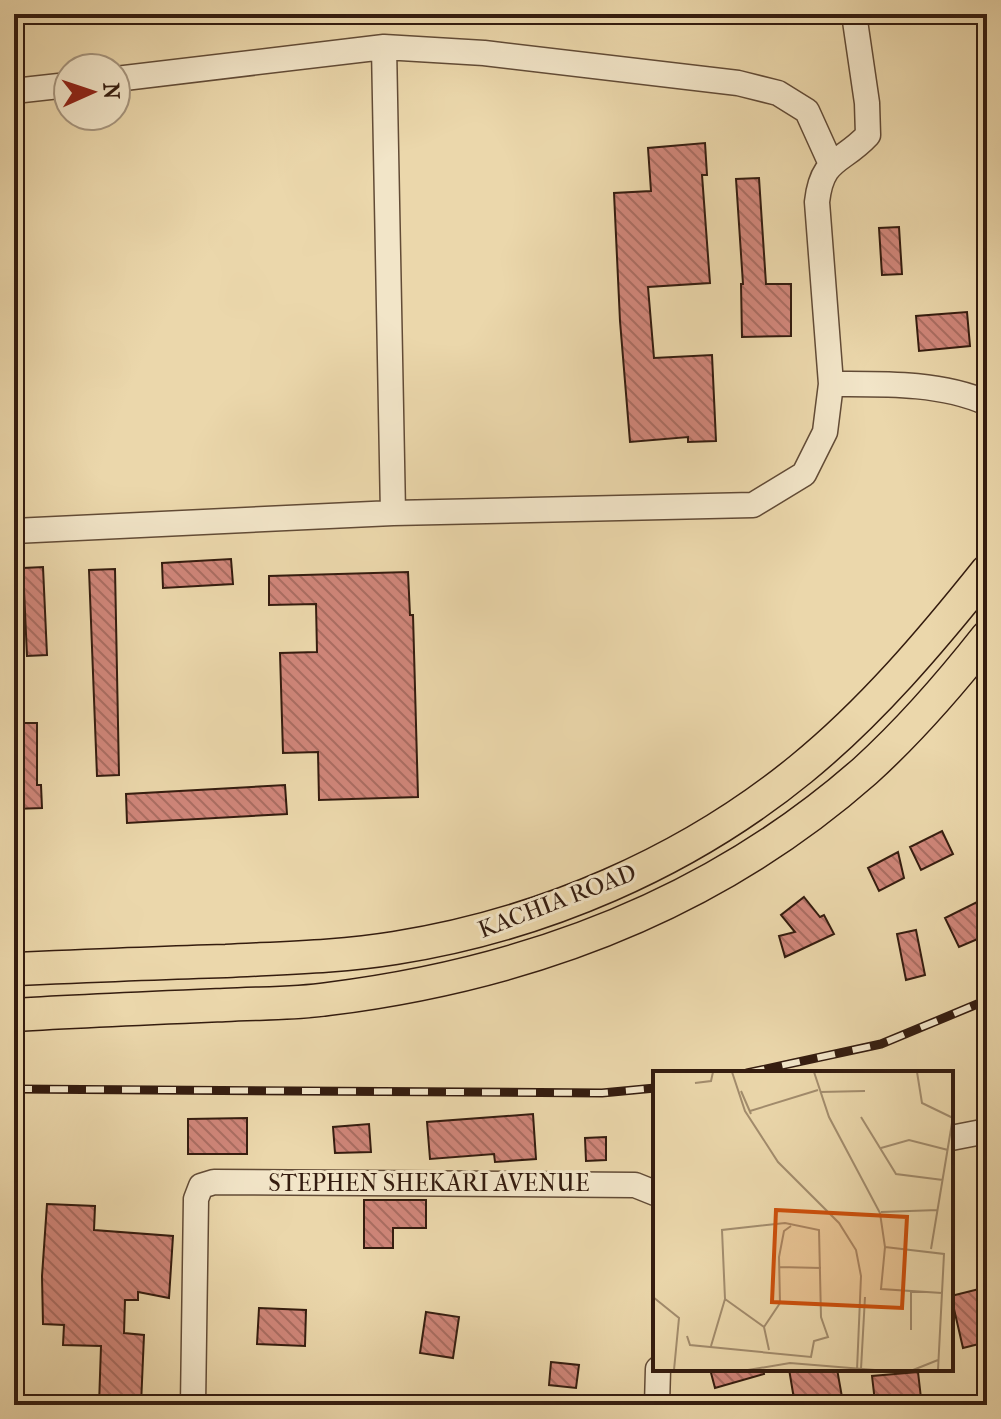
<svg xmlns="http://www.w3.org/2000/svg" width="1001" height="1419" font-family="'IM FELL French Canon',serif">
<defs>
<pattern id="building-back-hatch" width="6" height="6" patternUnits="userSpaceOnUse" patternTransform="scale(2)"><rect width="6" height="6" fill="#d0867a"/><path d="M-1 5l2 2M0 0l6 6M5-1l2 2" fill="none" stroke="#aa6d62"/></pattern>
</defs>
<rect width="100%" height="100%" fill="#ebd7ab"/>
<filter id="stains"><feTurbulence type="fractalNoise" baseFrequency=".0025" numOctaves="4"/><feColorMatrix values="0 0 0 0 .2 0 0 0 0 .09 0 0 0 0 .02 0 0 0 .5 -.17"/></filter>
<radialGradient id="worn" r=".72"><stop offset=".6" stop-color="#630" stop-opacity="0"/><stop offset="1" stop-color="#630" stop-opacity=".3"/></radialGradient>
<!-- building -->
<path fill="url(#building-back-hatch)" stroke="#341c0f" stroke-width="2" d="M705,143l2,32h-5l8,108 -62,4 6,71 58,-3 4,86 -28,1v-5l-58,5 -10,-121 -6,-128 37,-2 -3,-43z
M759,178l7,106h25v52l-49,1 -1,-53h2l-7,-105z
M899,227l3,47 -20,1 -3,-47z
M967,312l3,34 -51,5 -3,-35z
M231,559l2,25 -70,4 -1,-25z
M43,567l4,88 -20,1 -4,-88z
M115,569l4,206 -22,1 -8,-206z
M408,572l2,43h3l5,182 -99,3 -1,-48 -35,1 -3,-100 37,-1 -1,-48 -47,1v-29z
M14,723h23v62h4l1,23 -28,1z
M285,785l2,29 -160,9 -1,-29z
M942,831l11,23 -32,16 -11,-23z
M898,852l6,26 -25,13 -11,-23z
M804,897l16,20 4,-2 10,19 -49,23 -6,-21 16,-4 -14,-17z
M987,897v38l-28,12 -14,-29z
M916,930l9,45 -19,5 -9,-46z
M533,1114l3,45 -41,3 -1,-8 -64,5 -3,-37z
M247,1118v36h-59v-35z
M369,1124l2,28 -36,1 -2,-26z
M606,1137v23l-20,1 -1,-23z
M364,1200h62v28h-33v20h-29z
M47,1204l48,2 -1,24 79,6 -4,62 -31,-6v8h-13l-1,33 20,2 -3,70h-42l2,-59 -38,-1 1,-20 -21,-1 -1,-48z
M987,1287v55l-24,6 -12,-52z
M259,1308l47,2 -1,36 -48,-2z
M426,1312l33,5 -6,41 -33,-5z
M551,1362l28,3 -3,23 -27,-3z
M710,1369h53l1,5 -49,14z
M789,1369h48l5,28 -47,8z
M918,1372l3,26 -46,4 -3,-26z"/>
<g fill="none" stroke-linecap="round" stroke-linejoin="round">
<!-- minor casing -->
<g stroke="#624b36" stroke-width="27">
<path id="minor" d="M384,47l9,466
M116,79l268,-32 100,6 254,30 40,10 29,18 24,53
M14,91l54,-6
M831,384c51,0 109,-2 156,19
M14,531l379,-18 360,-8 51,-31 21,-42 6,-48 -14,-182c5,-45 24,-38 51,-67l-1,-32 -13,-89
M951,1138l36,-7
M193,1405l3,-206 5,-13 13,-4 421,3 20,8
M657,1405l1,-36"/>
</g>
<!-- major casing -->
<g stroke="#341c0f" stroke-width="35">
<path id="major" d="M14,969c71,-3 141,-6 212,-8 56,-3 113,-4 169,-13 146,-23 291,-85 406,-179 70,-57 130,-128 186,-198
M14,1015c70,-4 141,-7 211,-10 34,-2 69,-1 103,-6 200,-25 384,-93 537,-228 44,-40 85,-87 122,-134"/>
</g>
<!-- minor -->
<use href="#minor" stroke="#f2e5c8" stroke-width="24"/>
<!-- major -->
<use href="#major" stroke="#ebd7ab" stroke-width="32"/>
<!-- rail casing -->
<g stroke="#341c0f" stroke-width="9">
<path id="rail" d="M747,1073l134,-29 106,-44
M14,1089l588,4 53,-5"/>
</g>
<!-- rail -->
<use href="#rail" stroke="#f2e5c8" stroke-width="6" stroke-dasharray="18" stroke-linecap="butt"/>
</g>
<g text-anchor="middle" stroke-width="6" stroke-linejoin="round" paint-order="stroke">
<!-- street labels -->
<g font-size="24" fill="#341c0f" stroke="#f2e5c8">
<text transform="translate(557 901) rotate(-21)" y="8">KACHIA ROAD</text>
<text x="429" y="1191">STEPHEN SHEKARI AVENUE</text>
</g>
</g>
<!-- overview -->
<g transform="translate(653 1071)">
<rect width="300" height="300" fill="#ebd7ab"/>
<path fill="none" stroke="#a28c6d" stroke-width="2" d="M79,1l13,39 33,51 61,61 17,27 5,26 -4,94M161,1l15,45 51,96 5,34 -4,42 61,4M264,1l5,31 31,15M42,12l16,-2 2,-9M88,20l10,23M167,21l45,-1M97,40l68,-21M208,46l35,57 47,6M228,77l28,-8 39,10M228,141l57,-2M232,176l59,7 -6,116M278,178l22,-132M126,196l42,1M258,220v39M0,226l26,21 -5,52M72,228l39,28 5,23M111,256l16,-24 -1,-46 5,-26 7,-5M34,265l3,9 121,12 3,-16 14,-4 -7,-20 -2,-87 -34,-7 -63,7 3,69 -14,47M208,298l4,-72M95,299l42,-7 85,7M260,299l25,-10"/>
<path fill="#cd500c" fill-opacity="0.15" stroke="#cd500c" stroke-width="4" d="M123,139l131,7 -5,91 -130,-6z"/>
<rect width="300" height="300" fill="none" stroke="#341c0f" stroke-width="4"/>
</g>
<!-- margin -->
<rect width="1001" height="1419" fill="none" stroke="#ebd7ab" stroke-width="48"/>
<rect x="16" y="16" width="969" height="1387" fill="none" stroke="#341c0f" stroke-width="4"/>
<rect x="24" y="24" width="953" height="1371" fill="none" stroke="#341c0f" stroke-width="2"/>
<!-- north arrow -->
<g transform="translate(92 92) rotate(87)"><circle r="38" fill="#f2e5c8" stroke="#a6957e" stroke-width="2"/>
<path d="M0-6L14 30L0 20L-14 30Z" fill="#8f2418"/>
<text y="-12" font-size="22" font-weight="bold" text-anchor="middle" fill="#341c0f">N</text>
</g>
<rect width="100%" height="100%" filter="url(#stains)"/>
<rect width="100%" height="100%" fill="url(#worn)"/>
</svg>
